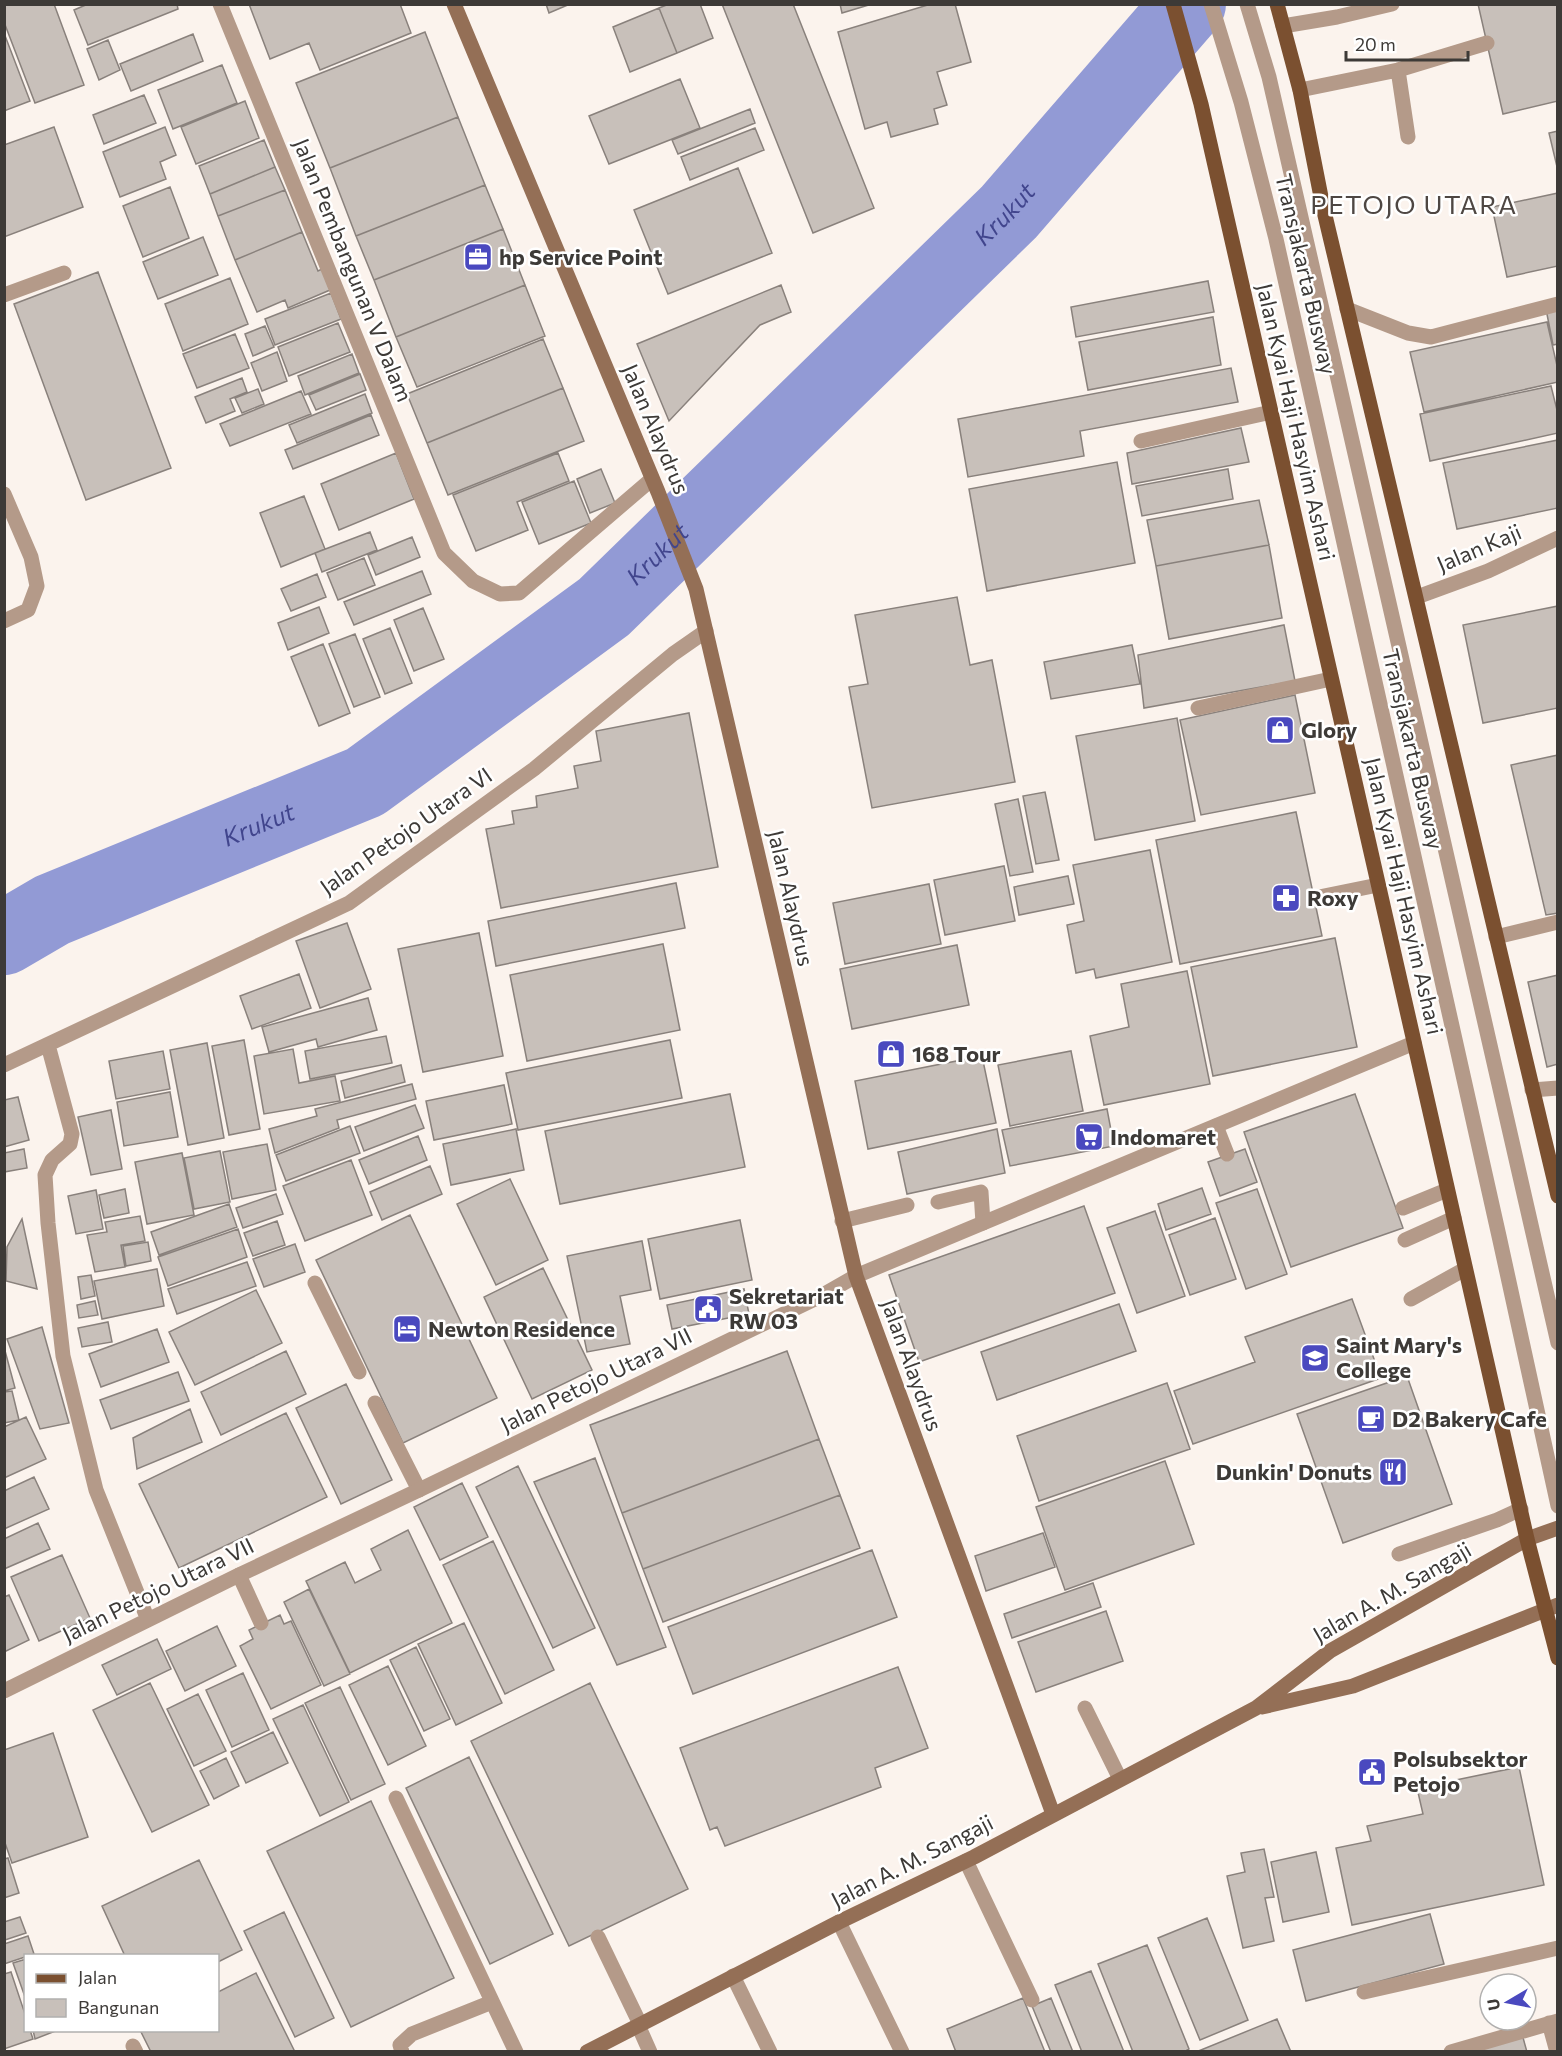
<svg xmlns="http://www.w3.org/2000/svg" width="1562" height="2056" font-family="Commissioner,sans-serif">
<rect width="100%" height="100%" fill="#fbf3ed"/>
<g fill="none" stroke-linecap="round" stroke-linejoin="round">
<!-- river -->
<path stroke="#929ad5" stroke-width="74" id="s1" d="M4,938l48,-28 313,-128 239,-175 405,-395 180,-208"/>
</g>
<!-- building -->
<path fill="#c8c0ba" stroke="#89817c" stroke-width="1.5" d="M4,4h50l30,81 -49,18 -31,-81z
M88,4h89l1,5 -90,36 -14,-35z
M249,4h151l11,29 -91,37 -11,-27 -39,16z
M546,4h24l-21,9z
M669,4h31l13,34 -36,15 -18,-45z
M722,4h71l81,204 -61,25z
M840,4h32l-30,9z
M931,4h24l16,58 -34,10 10,33 -13,4 4,15 -47,13 -4,-15 -22,7 -27,-97z
M1478,4h80v97l-55,13z
M659,8l18,45 -47,19 -17,-45z
M425,32l33,85 -128,51 -34,-85z
M4,33l26,68 -26,10z
M193,34l10,27 -72,30 -11,-27z
M108,40l12,30 -21,10 -12,-31z
M222,65l15,38 -64,26 -15,-39z
M680,79l20,49 -91,36 -20,-48z
M144,95l12,28 -52,21 -11,-29z
M245,101l14,37 -63,26 -15,-37z
M750,109l5,14 -77,31 -6,-14z
M458,117l27,68 -129,51 -26,-68z
M54,127l29,80 -79,30v-92z
M165,127l11,28 -16,7 6,17 -46,18 -17,-45z
M755,128l9,22 -74,30 -9,-23z
M1558,131v40l-9,-38z
M264,140l11,27 -65,27 -11,-28z
M275,167l10,23 -67,26 -8,-22z
M738,168l34,85 -104,41 -34,-84z
M485,185l18,44 -129,51 -18,-44z
M170,187l19,51 -46,19 -20,-51z
M285,190l17,42 -67,28 -17,-44z
M1558,193v73l-51,11 -15,-70z
M503,229l22,56 -129,52 -22,-57z
M302,232l16,39 4,-2 8,21 -42,18 -3,-8 -28,12 -22,-52z
M203,237l15,38 -60,24 -15,-37z
M98,272l73,196 -85,32 -72,-196z
M230,278l18,46 -65,27 -18,-47z
M1208,281l6,31 -138,25 -5,-30z
M525,285l20,51 -128,51 -21,-50z
M781,285l10,27 -31,13 -91,96 -32,-77z
M331,293l10,26 -66,26 -10,-26z
M1558,307v37l-5,1 -7,-36z
M1213,317l8,48 -133,25 -9,-48z
M1547,322l11,48v12l-134,30 -14,-60z
M338,323l12,29 -61,24 -11,-29z
M265,326l9,21 -21,9 -8,-22z
M235,334l14,34 -52,20 -14,-34z
M543,339l20,49 -136,55 -20,-49z
M277,352l10,29 -25,10 -11,-28z
M352,354l7,19 -54,22 -7,-19z
M1231,368l7,34 -158,29 4,25 -116,21 -10,-58z
M360,374l6,16 -50,20 -7,-15z
M242,378l5,14 -17,7 5,12 -29,12 -11,-26z
M1551,386l7,28v19l-128,28 -10,-47z
M563,388l21,53 -136,54 -21,-52z
M258,389l6,15 -22,9 -7,-15z
M301,391l10,23 -81,32 -10,-22z
M365,394l7,19 -75,30 -8,-18z
M371,415l8,20 -86,34 -8,-19z
M1241,428l8,34 -117,22 -5,-31z
M1558,440v68l-101,21 -14,-66z
M396,453l18,46 -75,31 -18,-46z
M558,453l11,28 -52,21 11,28 -52,21 -23,-56z
M1117,462l18,101 -148,28 -18,-102z
M601,469l14,34 -25,10 -13,-34z
M1228,469l5,30 -91,17 -6,-30z
M574,481l17,42 -52,21 -17,-42z
M304,496l21,53 -44,18 -21,-54z
M1259,500l10,45 -113,21 -9,-46z
M370,532l7,18 -55,22 -7,-19z
M412,537l8,20 -44,18 -8,-20z
M1269,545l13,73 -113,21 -13,-73z
M364,558l11,27 -37,15 -11,-27z
M422,571l9,23 -77,31 -10,-23z
M317,574l9,23 -35,14 -10,-22z
M957,597l13,68 22,-5 23,122 -143,26 -23,-121 19,-3 -13,-69z
M1558,606v102l-75,15 -20,-98z
M319,607l10,26 -41,17 -10,-27z
M423,608l21,51 -30,12 -20,-51z
M1284,625l11,56 -151,27 -6,-53z
M390,628l22,55 -27,11 -22,-55z
M355,634l25,63 -26,10 -25,-63z
M323,644l27,69 -31,13 -28,-69z
M1132,645l8,39 -89,15 -7,-37z
M1295,695l20,98 -114,22 -21,-95z
M689,713l29,154 -217,41 -15,-79 28,-5 -2,-13 25,-4 -1,-11 42,-8 -4,-22 27,-5 -5,-30z
M1177,718l18,103 -100,19 -19,-104z
M1558,755v158l-12,2 -35,-150z
M1045,792l14,68 -23,4 -13,-68z
M1018,799l15,73 -23,4 -15,-72z
M1296,812l26,124 -142,28 -24,-124z
M1150,850l22,112 -76,16 -2,-9 -18,4 -9,-48 17,-4 -11,-56z
M1004,866l11,55 -70,14 -11,-55z
M1068,876l6,28 -55,11 -5,-28z
M676,883l9,45 -189,38 -8,-45z
M929,884l12,60 -96,20 -12,-61z
M347,923l24,66 -51,19 -24,-67z
M479,933l24,123 -80,16 -25,-123z
M1335,938l22,109 -144,29 -22,-109z
M663,944l17,86 -153,31 -17,-86z
M957,945l12,60 -117,24 -12,-60z
M1187,971l23,113 -106,21 -14,-69 39,-9 -8,-43z
M299,974l12,34 -59,21 -12,-33z
M1558,975v89l-11,3 -19,-85z
M368,998l9,32 -59,17 -2,-8 -47,13 -7,-25z
M386,1036l6,27 -82,16 -5,-28z
M244,1040l16,89 -31,6 -17,-89z
M670,1040l12,58 -164,32 -12,-57z
M207,1043l17,95 -36,7 -18,-95z
M293,1049l6,34 36,-7 5,25 -76,13 -10,-58z
M163,1051l7,38 -54,10 -7,-38z
M1071,1051l12,60 -73,15 -12,-61z
M982,1056l14,67 -128,26 -13,-68z
M401,1065l4,17 -60,16 -4,-17z
M412,1084l4,15 -79,21 2,8 -64,25 -6,-24 48,-13 -2,-7z
M504,1085l8,39 -78,16 -8,-39z
M170,1092l8,45 -54,9 -7,-44z
M730,1094l15,73 -185,37 -15,-73z
M1355,1094l48,134 -112,39 -47,-135z
M18,1097l11,43 -25,7v-47z
M415,1105l9,23 -60,23 -9,-24z
M1107,1109l7,37 -104,20 -8,-36z
M111,1110l11,59 -31,6 -13,-58z
M350,1126l10,27 -74,28 -10,-26z
M516,1129l8,41 -73,15 -8,-41z
M997,1129l8,44 -98,21 -9,-42z
M418,1136l9,24 -58,24 -10,-24z
M267,1144l9,46 -44,9 -9,-47z
M24,1149l3,19 -23,4v-19z
M1245,1149l12,33 -37,14 -12,-34z
M220,1151l10,51 -36,7 -10,-51z
M182,1153l12,62 -47,9 -12,-62z
M351,1160l21,55 -67,26 -22,-55z
M430,1166l12,28 -60,26 -12,-28z
M510,1179l38,81 -52,25 -39,-81z
M1202,1188l9,26 -45,16 -8,-26z
M125,1189l4,24 -25,5 -5,-23z
M1257,1189l30,85 -41,15 -30,-86z
M96,1190l7,39 -27,5 -8,-38z
M276,1194l7,20 -40,14 -7,-20z
M229,1204l8,23 -78,28 -8,-23z
M1084,1206l31,87 -196,69 -30,-87z
M1155,1211l30,85 -48,17 -30,-85z
M410,1215l87,183 -94,45 -87,-183z
M140,1216l5,25 -24,4 4,22 -30,5 -8,-37 20,-3 -2,-10z
M1215,1218l21,61 -46,16 -21,-60z
M22,1219l15,70 -31,-8 1,-34z
M740,1220l12,60 -92,19 -12,-60z
M277,1221l8,24 -32,11 -9,-23z
M238,1229l9,28 -79,29 -10,-29z
M642,1241l9,49 -31,6 10,48 -43,8 -20,-96z
M148,1242l3,19 -25,5 -3,-20z
M295,1244l10,28 -41,15 -11,-28z
M247,1262l9,24 -79,28 -9,-25z
M543,1268l49,102 -60,29 -48,-102z
M157,1269l7,37 -62,13 -8,-38z
M91,1275l4,21 -14,3 -3,-22z
M744,1289l5,25 -77,15 -5,-24z
M256,1290l26,53 -87,42 -26,-53z
M1352,1299l29,79 -188,66 -19,-53 81,-29 -10,-25z
M95,1301l3,14 -19,3 -2,-13z
M1119,1304l17,47 -139,49 -16,-48z
M108,1322l4,20 -30,5 -4,-19z
M42,1327l27,96 -29,6 -33,-90z
M157,1329l12,33 -68,25 -12,-33z
M4,1347l11,41 -11,3z
M286,1351l20,43 -85,41 -20,-43z
M787,1351l32,88 -197,74 -32,-88z
M178,1372l11,29 -78,28 -11,-29z
M1407,1376l45,128 -109,39 -46,-129z
M1167,1383l23,66 -151,52 -22,-65z
M346,1384l46,96 -51,24 -45,-96z
M12,1391l7,29 -15,3v-31z
M190,1409l12,33 -65,27 -4,-31z
M286,1413l41,84 -148,71 -40,-84z
M26,1417l20,42 -42,19v-51z
M819,1439l21,56 -197,74 -21,-56z
M595,1458l71,189 -49,18 -83,-183z
M1165,1461l29,83 -129,46 -29,-83z
M518,1466l77,162 -42,20 -77,-161z
M34,1477l15,32 -45,20v-38z
M462,1483l26,54 -48,23 -26,-53z
M840,1495l20,53 -197,74 -20,-53z
M38,1523l12,26 -46,20v-30z
M408,1530l44,93 -102,50 -44,-92 39,-19 10,21 26,-13 -10,-21z
M1043,1533l12,34 -69,24 -11,-35z
M493,1541l61,129 -49,24 -62,-129z
M872,1550l25,67 -204,77 -25,-67z
M62,1555l28,63 -51,23 -28,-64z
M1093,1583l8,24 -89,31 -8,-24z
M309,1589l41,85 -26,12 -40,-84z
M9,1595l20,45 -25,12v-55z
M1106,1611l17,50 -87,31 -18,-50z
M280,1615l4,9 7,-3 30,64 -50,24 -31,-63 13,-7 -4,-9z
M464,1623l38,80 -46,22 -38,-81z
M217,1626l19,40 -51,25 -19,-40z
M157,1639l14,30 -54,26 -15,-30z
M416,1647l34,72 -26,12 -34,-71z
M388,1666l38,80 -38,19 -39,-80z
M898,1667l30,81 -53,20 6,19 -156,59 -8,-19 -7,3 -30,-82z
M243,1673l26,57 -37,17 -26,-57z
M150,1683l59,122 -57,27 -59,-122z
M590,1683l98,206 -119,57 -98,-205z
M340,1687l45,97 -34,16 -46,-97z
M198,1694l28,57 -32,15 -27,-57z
M303,1705l46,97 -29,14 -47,-97z
M273,1732l15,31 -42,20 -15,-31z
M53,1733l35,104 -76,26 -8,-23v-90z
M469,1757l84,177 -63,30 -84,-176z
M226,1758l13,28 -25,13 -14,-28z
M1519,1767l25,118 -192,40 -16,-77 35,-7 -4,-15 56,-12 -6,-26z
M371,1801l83,177 -103,49 -84,-176z
M1264,1849l10,48 -9,1 9,43 -31,7 -16,-72 18,-4 -4,-19z
M1316,1852l13,60 -46,10 -12,-60z
M8,1858l11,35 -15,5v-39z
M199,1860l43,90 -24,12v-6h-93l-23,-50z
M284,1912l50,106 -39,19 -51,-106z
M1430,1914l14,50 -138,37 -13,-51z
M20,1917l6,16 -21,7 -1,-18z
M1207,1918l41,102 -48,20 -42,-102z
M28,1936l6,18 -30,10v-20z
M1147,1945l42,104 -5,3h-51l-35,-88z
M26,1959v38h-1l-12,-34z
M1091,1971l33,81h-42l-27,-67z
M11,1972l15,45v13h4l3,9 -29,10v-75z
M256,1973l39,79h-144l-11,-22h78v-38z
M1023,1998l22,54h-89l-9,-23z
M1051,1998l22,54h-22l-19,-46z
M1277,2019l14,33h-95z
M33,2030h25l-23,9z
M1522,2034l5,18h-72z"/>
<g fill="none" stroke-linecap="round" stroke-linejoin="round">
<!-- lane -->
<path stroke="#b49a89" stroke-width="15" d="M1211,4l30,98 35,137 223,997 59,270
M1247,4l22,73 289,1266
M1283,26l54,-9 55,-13
M1398,70l10,67
M1300,90l98,-20 89,-27
M4,295l60,-22
M1347,309l61,24 23,4 127,-33
M1141,441l130,-29
M4,494l27,63 6,29 -9,24 -24,11
M1198,708l133,-29
M1319,897l59,-12
M1532,1090l26,-2
M1216,1126l11,28
M938,1202l43,-10 2,31
M1403,1208l44,-18
M842,1221l65,-16
M1405,1240l49,-22
M315,1283l44,89
M1411,1299l54,-30
M375,1403l44,87
M1399,1554l98,-34 24,-11
M239,1575l22,48
M1085,1708l35,71
M396,1798l120,254
M966,1861l66,139
M598,1937l42,87
M733,1976l37,76
M1364,1992l194,-44
M1549,2023l8,29
M638,2025l12,27
M133,2046l3,6
M402,2052l-2,-7 12,-11 80,-32
M1451,2052l107,-31"/>
<!-- street -->
<path stroke="#b49a89" stroke-width="15" d="M220,4l224,549 29,28 27,13 19,-1 133,-114
M1417,597l71,-26 70,-33
M1496,937l62,-15
M48,1045l24,89 -2,10 -18,16 -7,15 3,48 15,133 33,134 52,130
M4,1065l345,-162 185,-134 139,-115 33,-23
M4,1691l235,-116 180,-85 402,-194 35,-20 558,-233
M839,1922l63,130"/>
<!-- secondary -->
<path stroke="#946f56" stroke-width="15" d="M454,4l204,488 38,97 160,687 197,538
M1262,1707l91,-21 205,-81
M587,2052l252,-130 135,-65 282,-149 74,-57 197,-112 31,-11"/>
<!-- primary -->
<path stroke="#7b5030" stroke-width="15" d="M1173,4l28,100 326,1435 31,119
M1277,4l23,86 23,117 235,989"/>
</g>
<!-- icons -->
<defs>
<g id="office-square" transform="scale(1.5)"><rect x="-9" y="-9" width="18" height="18" rx="4" fill="#4a49bf" stroke="#fff"/><path d="M-6-3h4V-5.5h4V-3h4V5H-6ZM-1-4.5V-3h2v-1.5ZM-6 0V1H6V0Z" fill="#fff"/></g>
<g id="shop-square" transform="scale(1.5)"><rect x="-9" y="-9" width="18" height="18" rx="4" fill="#4a49bf" stroke="#fff"/><path d="M-5-2.5h2.3a2.7 3.5 0 0 1 5.4 0H5L5.5 6h-11ZM-1.5-2.5h3a1.5 2.3 0 0 0-3 0Z" fill="#fff"/></g>
<g id="pharmacy-square" transform="scale(1.5)"><rect x="-9" y="-9" width="18" height="18" rx="4" fill="#4a49bf" stroke="#fff"/><path d="M-2-6h4v4h4v4h-4v4h-4v-4h-4v-4h4Z" fill="#fff"/></g>
<g id="supermarket-square" transform="scale(1.5)"><rect x="-9" y="-9" width="18" height="18" rx="4" fill="#4a49bf" stroke="#fff"/><path d="M-6-5.5h2.5l.6 2H6L4.5 2H-2.5L-4.4-4H-6ZM-1.5 3.2a1.3 1.3 0 1 0 .1 0ZM3 3.2a1.3 1.3 0 1 0 .1 0Z" fill="#fff"/></g>
<g id="civic-square" transform="scale(1.5)"><rect x="-9" y="-9" width="18" height="18" rx="4" fill="#4a49bf" stroke="#fff"/><path d="M-.6-6.5H3V-4.5H.6V-3L4-1V1h2V6H-6V1h2V-1L-.6-3ZM-1.2 2.5V6h2.4V2.5Z" fill="#fff"/></g>
<g id="hotel-square" transform="scale(1.5)"><rect x="-9" y="-9" width="18" height="18" rx="4" fill="#4a49bf" stroke="#fff"/><path d="M-6-4.5h1.5V1H6V5H4.5V3h-9V5H-6ZM-4 0a1.8 1.8 0 1 1 3.6 0ZM.5 0V-2.5h3Q6-2.5 6 0Z" fill="#fff"/></g>
<g id="university-square" transform="scale(1.5)"><rect x="-9" y="-9" width="18" height="18" rx="4" fill="#4a49bf" stroke="#fff"/><path d="M0-5L7-2L0 1L-7-2ZM-4 1L0 2.5L4 1V4Q0 6-4 4Z" fill="#fff"/></g>
<g id="cafe-square" transform="scale(1.5)"><rect x="-9" y="-9" width="18" height="18" rx="4" fill="#4a49bf" stroke="#fff"/><path d="M-5.5-4.5H6V0H3Q3 3.5 0 3.5H-2.5Q-5.5 3.5-5.5 0ZM3-3.2v2h1.7v-2ZM-6 4.5H4V6H-6Z" fill="#fff"/></g>
<g id="restaurant-square" transform="scale(1.5)"><rect x="-9" y="-9" width="18" height="18" rx="4" fill="#4a49bf" stroke="#fff"/><path d="M-5-6h1v4h1v-4h1v4h1v-4h1v5L-1.5 .5V6h-2V.5L-5-1ZM5-6V6H3V1.5H1.5Q1.5-4 5-6Z" fill="#fff"/></g>
</defs>
<g fill-rule="evenodd">
<use href="#office-square" x="478" y="257"/>
<use href="#shop-square" x="1280" y="730"/>
<use href="#pharmacy-square" x="1286" y="898"/>
<use href="#shop-square" x="891" y="1054"/>
<use href="#supermarket-square" x="1089" y="1137"/>
<use href="#civic-square" x="708" y="1309"/>
<use href="#hotel-square" x="407" y="1329"/>
<use href="#university-square" x="1315" y="1358"/>
<use href="#cafe-square" x="1371" y="1419"/>
<use href="#restaurant-square" x="1393" y="1472"/>
<use href="#civic-square" x="1372" y="1772"/>
</g>
<g text-anchor="middle" stroke-width="5" stroke-linejoin="round" paint-order="stroke">
<!-- poi labels -->
<g font-size="22" font-weight="bold" fill="#3d3a37" stroke="#fff" text-anchor="start">
<text x="499" y="265">hp Service Point</text>
<text x="1301" y="738">Glory</text>
<text x="1307" y="906">Roxy</text>
<text x="912" y="1062">168 Tour</text>
<text x="1110" y="1145">Indomaret</text>
<text x="729" y="1304">Sekretariat<tspan x="729" dy="25">RW 03</tspan></text>
<text x="428" y="1337">Newton Residence</text>
<text x="1336" y="1353">Saint Mary's<tspan x="1336" dy="25">College</tspan></text>
<text x="1392" y="1427">D2 Bakery Cafe</text>
<text x="1372" y="1480" text-anchor="end">Dunkin' Donuts</text>
<text x="1393" y="1767">Polsubsektor<tspan x="1393" dy="25">Petojo</tspan></text>
</g>
<!-- street labels -->
<g font-size="22" fill="#3d3a37" stroke="#fff">
<text transform="translate(353 270) rotate(68)" y="8">Jalan Pembangunan V Dalam</text>
<text transform="translate(1306 274) rotate(77)" y="8">Transjakarta Busway</text>
<text transform="translate(1296 422) rotate(77)" y="8">Jalan Kyai Haji Hasyim Ashari</text>
<text transform="translate(656 429) rotate(67)" y="8">Jalan Alaydrus</text>
<text transform="translate(1479 548) rotate(-23)" y="8">Jalan Kaji</text>
<text transform="translate(1413 749) rotate(77)" y="8">Transjakarta Busway</text>
<text transform="translate(406 831) rotate(-35)" y="8">Jalan Petojo Utara VI</text>
<text transform="translate(1404 896) rotate(77)" y="8">Jalan Kyai Haji Hasyim Ashari</text>
<text transform="translate(791 898) rotate(77)" y="8">Jalan Alaydrus</text>
<text transform="translate(912 1365) rotate(70)" y="8">Jalan Alaydrus</text>
<text transform="translate(596 1380) rotate(-26)" y="8">Jalan Petojo Utara VII</text>
<text transform="translate(158 1590) rotate(-26)" y="8">Jalan Petojo Utara VII</text>
<text transform="translate(1392 1592) rotate(-30)" y="8">Jalan A. M. Sangaji</text>
<text transform="translate(912 1861) rotate(-27)" y="8">Jalan A. M. Sangaji</text>
</g>
<!-- water labels -->
<g font-size="24" font-style="italic" fill="#41458d" stroke="#fff">
<text dy="8" stroke="none"><textPath href="#s1" startOffset="1251">Krukut</textPath></text>
<text dy="8" stroke="none"><textPath href="#s1" startOffset="765">Krukut</textPath></text>
<text dy="8" stroke="none"><textPath href="#s1" startOffset="279">Krukut</textPath></text>
</g>
<!-- quarter labels -->
<g font-size="26" letter-spacing="1.5" fill="#4e4743" stroke="#fff">
<text x="1414" y="214">PETOJO UTARA</text>
</g>
</g>
<!-- border -->
<rect width="1562" height="2056" fill="none" stroke="#3d3a37" stroke-width="12"/>
<!-- legend -->
<rect x="24" y="1954" width="195" height="78" fill="#ffffff" stroke="#b1b0af" stroke-width="1.5"/>
<rect x="36" y="1974" width="30" height="9" fill="#7b5030" stroke="#b1b0af" stroke-width="1.5"/>
<text x="78" y="1984" font-size="18" fill="#3d3a37">Jalan</text>
<rect x="36" y="1999" width="30" height="18" fill="#c8c0ba" stroke="#b1b0af" stroke-width="1.5"/>
<text x="78" y="2014" font-size="18" fill="#3d3a37">Bangunan</text>
<!-- north arrow -->
<g transform="translate(1508 2002) rotate(260)"><circle r="28" fill="#ffffff" stroke="#b1b0af" stroke-width="1.5"/>
<path d="M0-4.5L10 22L0 15L-10 22Z" fill="#4a49bf"/>
<text y="-9" font-size="16" font-weight="bold" text-anchor="middle" fill="#3d3a37">U</text>
</g>
<!-- scale -->
<path d="M1346 51v9h122v-9" fill="none" stroke="#3d3a37" stroke-width="3"/>
<text x="1355" y="51" font-size="18" fill="#3d3a37" stroke="#ffffff" stroke-width="4.5" paint-order="stroke">20 m</text>
</svg>
